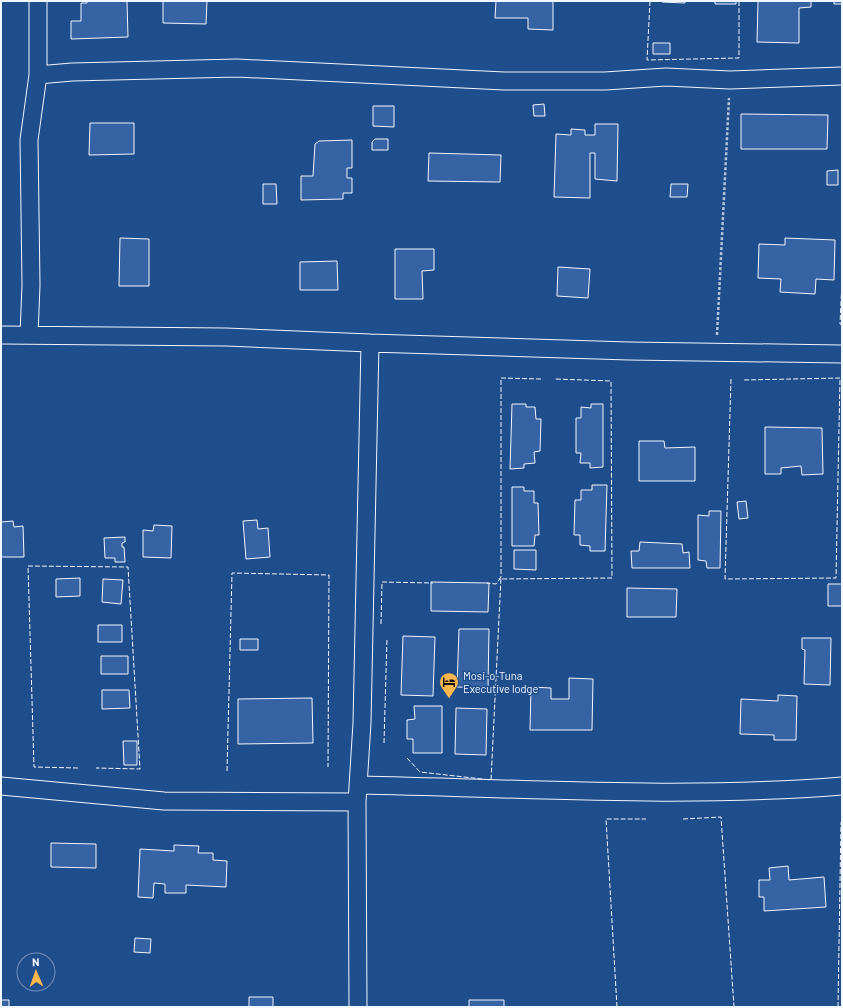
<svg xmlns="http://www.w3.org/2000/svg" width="843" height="1008" font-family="Barlow,sans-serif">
<rect width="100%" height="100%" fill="#1f4e8c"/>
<!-- building -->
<path fill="#3563a3" stroke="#f2f6ff" d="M87,1h40l1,36 -57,2v-18h10v-18h6z
M163,1h44l-1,23 -43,-1z
M496,1h57v29l-25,-1v-11h-33z
M662,1h23v2l-23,-1z
M715,1h21v3h-21z
M758,1h53v6l-12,1v35l-42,-1z
M834,1h8v3h-8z
M653,43h17v11h-17z
M544,104l1,12h-11l-1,-11z
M373,106h21v21l-21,-1z
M741,114l87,1 -1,34h-86z
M90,123h44v31l-45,1z
M595,124h23l-1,57 -22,-2v-26h-5v45l-36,-1 2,-63 15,1v-6l14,1v5h10z
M375,139h13v11h-16v-8z
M352,140v28h-5v10h5v15h-9v6l-42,1v-24h12l2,-32 4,-3z
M429,153l72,2 -1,27 -72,-1z
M838,170v15h-11v-14z
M263,184h13l1,20h-14z
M671,184h17l-1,13h-17z
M120,238l29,1v47h-30z
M785,238l50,2 -1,40 -18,-1 -1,15 -35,-2 1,-13 -23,-1 1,-34 26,1z
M395,249h39v21l-12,1 1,28h-28z
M337,261l1,29h-38v-28z
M558,267l32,2 -2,29 -31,-2z
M512,404h14v3h9l1,12h5l-1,32 -6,1 1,11 -11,1v4l-14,1z
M591,404h12v63l-13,1v-5h-10l1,-10h-5v-35h5v-11l10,1z
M765,427l57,1 1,46 -21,1 -1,-9 -20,2v6h-16z
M639,441h25l1,7 30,-1v34h-56z
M592,485h15l-2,66h-15v-5l-10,-1v-10h-6l1,-35h6v-10h11z
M512,487h12v4h10v12h4l1,32h-4l-1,11h-22z
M746,501l2,17 -9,1 -2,-17z
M709,511h12l-1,57h-13l-1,-7 -8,-1v-45l11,1z
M257,520l1,9 10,-1 2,29 -24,2 -3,-38z
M13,521l1,6 9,-1 1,31h-23v-35z
M154,525l18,1 -1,32 -28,-1v-27l10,1z
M125,537v5l-3,1v4h2l1,15h-10v-4h-10l-1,-20z
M640,542l42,2 1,9 6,-1 1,16h-58l-1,-17h8z
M514,550h22v20l-22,-1z
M80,578v18l-24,1v-18z
M103,579l20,1 -2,24 -19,-2z
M431,582l58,1 -1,29 -57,-1z
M828,584h14v22h-14z
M627,588l50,1 -1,28h-49z
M98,625h24v17h-24z
M459,629h30l-1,59 -31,-1z
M403,636l32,1 -2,59 -32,-1z
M802,638h29l-1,47 -26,-1 1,-34 -3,-1z
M240,639h18v11h-18z
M101,656h27v18h-27z
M569,678l24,1 -1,51h-62l1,-43 20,1v11h18z
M102,690h27l1,18 -28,1z
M778,695l19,1 -1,44h-22v-5l-34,-1 1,-35 37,2z
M312,698l1,45 -75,1v-45z
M414,706h28v47h-29v-14h-6v-19l8,-1z
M456,708l31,1 -1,46 -31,-1z
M123,741h14v24h-13z
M51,843l45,1v24l-45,-1z
M174,845l25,1 -1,7h15v7l14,1 -1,26 -40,-2v8h-21v-9l-11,-1 -1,15 -15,-1 2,-48 34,2z
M788,866l1,14 35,-3 2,30 -62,4v-14h-5v-17h11l-1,-12z
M135,938l16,1 -1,14 -16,-1z
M249,997h24v10h-24z
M1,1000h8v7h-8z
M469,1000h35v7h-35z"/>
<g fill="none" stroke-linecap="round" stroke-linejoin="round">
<!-- street casing -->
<g stroke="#f2f6ff" stroke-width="19">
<path id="street" d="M38,75l34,-3 165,-4 267,13h101l61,-4 64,3 112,-4
M1,335l225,2 144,6 -8,380 -5,79 1,205
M29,335l2,-50 -2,-145 9,-65v-74
M370,343l259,8 213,3
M358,785c162,3 323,14 484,1
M1,786l163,15 193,1"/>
</g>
<!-- path -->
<path stroke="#b3c4dc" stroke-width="2.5" stroke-dasharray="3 2" stroke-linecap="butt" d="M717,335l12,-237"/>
<!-- street -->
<use href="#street" stroke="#1f4e8c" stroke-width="17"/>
<!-- fence -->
<path stroke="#f2f6ff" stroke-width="1" stroke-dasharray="5 2" stroke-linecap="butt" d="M650,1l-3,59 92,-2v-57
M842,280l-2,44 2,1
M541,379l-40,-1v199l-2,2 113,-1 -1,-197 -56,-2
M731,379l-6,200 111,-1 4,-200 -96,2
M381,624l1,-42 51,1
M384,743l3,-105
M407,758l13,14 71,8 10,-203 -5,7 -9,-1
M78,768l-44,-1 -6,-201 100,1 12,202 -44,-1
M227,771l5,-198 97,2 -1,192
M683,819l38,-2 13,190
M617,1007l-11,-188h40
M838,1007l3,-185"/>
</g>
<!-- icons -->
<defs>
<g id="hotel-pin" transform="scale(1)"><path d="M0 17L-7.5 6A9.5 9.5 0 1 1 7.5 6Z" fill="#ffb74d" stroke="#1f4e8c"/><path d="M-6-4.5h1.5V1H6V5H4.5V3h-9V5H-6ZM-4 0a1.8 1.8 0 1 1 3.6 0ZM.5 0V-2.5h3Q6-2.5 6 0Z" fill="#111"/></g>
</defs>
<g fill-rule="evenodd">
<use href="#hotel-pin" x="449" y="682"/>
</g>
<g text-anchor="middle" stroke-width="3" stroke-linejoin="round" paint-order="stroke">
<!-- poi labels -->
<g font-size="11" fill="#f2f6ff" stroke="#1f4e8c" text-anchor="start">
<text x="463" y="680">Mosi-o-Tuna<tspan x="463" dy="13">Executive lodge</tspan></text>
</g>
</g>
<!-- border -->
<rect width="843" height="1008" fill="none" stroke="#f2f6ff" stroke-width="4"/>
<!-- north arrow -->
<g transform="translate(36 972) rotate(358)"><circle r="19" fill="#1f4e8c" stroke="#7391ba"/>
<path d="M0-3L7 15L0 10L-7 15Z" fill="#ffb74d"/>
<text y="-6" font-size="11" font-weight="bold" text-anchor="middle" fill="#f2f6ff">N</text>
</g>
</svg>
